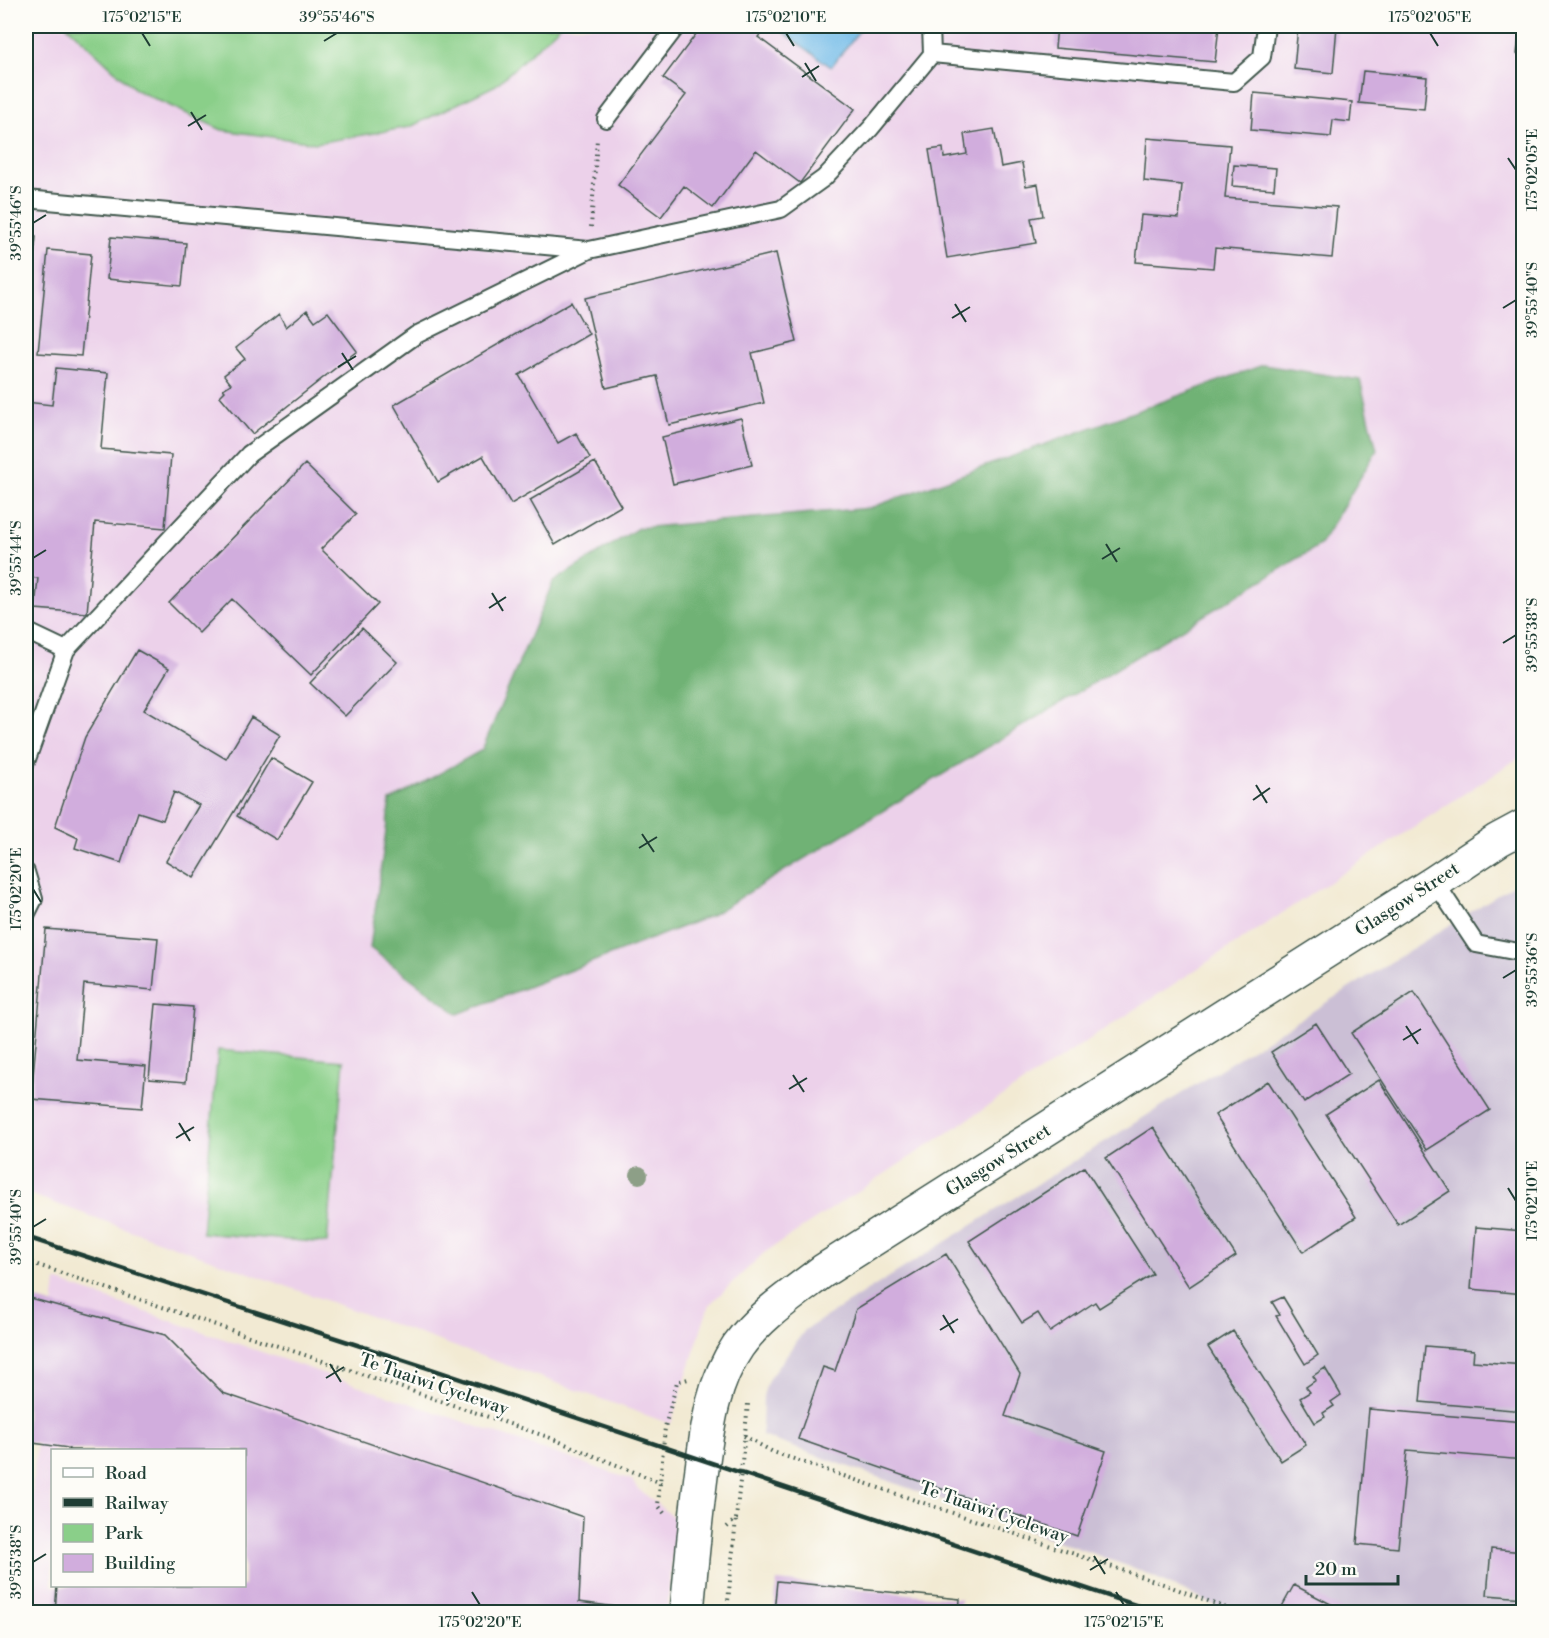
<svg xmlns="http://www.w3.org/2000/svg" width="1549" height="1638" font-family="'Libre Bodoni',serif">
<rect width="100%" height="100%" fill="#fdfcf7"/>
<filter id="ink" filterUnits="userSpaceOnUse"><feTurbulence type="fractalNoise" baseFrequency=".0167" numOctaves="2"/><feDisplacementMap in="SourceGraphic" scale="12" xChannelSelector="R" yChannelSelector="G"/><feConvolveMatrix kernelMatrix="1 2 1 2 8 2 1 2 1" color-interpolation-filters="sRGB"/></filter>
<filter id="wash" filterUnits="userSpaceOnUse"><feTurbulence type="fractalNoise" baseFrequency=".008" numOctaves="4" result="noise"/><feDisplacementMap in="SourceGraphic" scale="24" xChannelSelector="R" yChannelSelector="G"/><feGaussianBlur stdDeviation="1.35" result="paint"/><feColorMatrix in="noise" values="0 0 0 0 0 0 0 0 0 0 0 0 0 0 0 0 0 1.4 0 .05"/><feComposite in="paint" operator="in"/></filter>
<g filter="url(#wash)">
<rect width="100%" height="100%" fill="#f2ead3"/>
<!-- built -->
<path fill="#ecd1ea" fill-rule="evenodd" d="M26,26h1497v729l-759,498 -55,52 -38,119 -645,-231z
M56,1281l576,199 5,8 39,31 -9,93h-641l7,-134zM52,1450h192v136h-192z"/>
<!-- industrial -->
<path fill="#cbbfd5" d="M1523,879v733h-294l-90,-42 -377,-134 1,-40 5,-16 37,-50z"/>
<!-- green -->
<path fill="#8acf89" stroke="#54865e" stroke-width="1.5" d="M67,26h493l-64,59 -86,42 -94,16 -94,-13 -86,-40z
M218,1050l126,11 -17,182 -125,-10z"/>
<!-- forest -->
<path fill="#6fb275" stroke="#477854" stroke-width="1.5" d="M1263,365l97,15 17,70 -57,95 -610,371 -252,98 -88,-66 20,-147 92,-51 71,-168 85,-54 232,-20z"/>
<!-- water -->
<path fill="#70bae8" stroke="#487c8e" stroke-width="1.5" d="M775,26h88l-32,41z"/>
<g id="blocks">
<!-- building -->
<path fill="#d1addd" d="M702,26h65l-9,11 97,72 -55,74 -44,-33 -43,58 -29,-22 -23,31 -43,-32 68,-90 -23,-17z
M1057,26h162l-4,36 -160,-14z
M1298,26h39l-4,47 -39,-4z
M1520,26h4v28h-7z
M1363,71l64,6 -3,32 -65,-6z
M1254,93l98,9 -2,20 -17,-2 -2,17 -80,-7z
M994,129l7,38 21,-4 4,23 12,-2 5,32 -12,2 5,25 -89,15 -18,-108 14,-2 1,10 23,-4 -3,-20z
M1147,138l83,7 -5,53 112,9 -5,51 -117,-10 -2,20 -77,-6 5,-47 38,3 3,-33 -38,-4z
M1234,165l42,3 -2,21 -42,-3z
M26,236l10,1 -9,99h-1z
M111,237l75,6 -4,43 -75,-7z
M48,250l43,4 -10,102 -43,-3z
M776,253l21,89 -45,11 12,50 -95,22 -12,-49 -51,12 -21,-90z
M571,302l18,32 -70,41 39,68 18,-10 14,25 -79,46 -28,-48 -45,26 -44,-77z
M307,310l8,11 13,-9 29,39 -105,83 -32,-38 5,-5 -2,-2 8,-5 -7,-9 21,-16 -9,-11 43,-34 7,13z
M56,368l52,5 -7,76 70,6 -6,73 -70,-6 -8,91 -52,-4 3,-31 -12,-1v-175l26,3z
M741,418l11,47 -79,19 -11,-47z
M595,462l26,44 -66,39 -25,-45z
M305,464l51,50 -35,35 57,55 -67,71 -79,-76 -33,34 -30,-30z
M362,628l35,34 -52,54 -35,-33z
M137,650l32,18 -25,42 82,49 25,-42 29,18 -86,143 -28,-17 33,-56 -25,-13 -11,28 -25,-8 -17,51 -46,-15 3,-10 -23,-11 30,-90z
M271,758l41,24 -35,58 -40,-24z
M46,929l112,9 -5,52 -69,-6 -7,76 69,6 -4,42 -111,-9z
M1414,992l76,118 -63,40 -76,-117z
M156,1004l37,3 -7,75 -37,-3z
M1316,1023l33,51 -45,29 -33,-51z
M1379,1080l71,111 -52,34 -72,-111z
M1268,1081l88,136 -53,35 -88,-137z
M1153,1127l83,129 -47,31 -83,-129z
M1084,1167l69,107 -54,34 -4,-6 -45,30 -12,-19 -16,10 -53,-82z
M1476,1227l48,4v63l-53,-5z
M946,1254l74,120 -15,42 101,35 -29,85 -279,-97 25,-72 12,4 21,-62z
M26,1297l139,38 58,58 360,124 -4,85 75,10h-599l2,-26h187v-136h-176l1,-2 -43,-6z
M1283,1297l35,58 -13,9 -29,-48 4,-1 -8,-13z
M1233,1331l73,114 -25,16 -73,-114z
M1425,1346l49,4 -1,11 51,4v46l-104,-9z
M1325,1368l16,27 -10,7 3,4 -11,7 2,4 -10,6 -15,-25 10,-6 -4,-5 10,-7 -3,-4z
M1369,1409l155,13v38l-117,-10 -9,98 -41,-4z
M1491,1549l33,3v46l-37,-3z
M777,1581l183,18 -1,13h-185z
M1294,1585l52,27h-67z"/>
</g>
</g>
<g filter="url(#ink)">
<use href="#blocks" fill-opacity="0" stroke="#3f574c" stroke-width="1.5"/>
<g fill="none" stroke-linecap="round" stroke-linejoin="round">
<!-- service casing -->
<g stroke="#3f574c" stroke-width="20">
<path id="service" d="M932,54l302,28 28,-25 4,-31
M606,119l71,-93
M26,199l563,51
M26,631l40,19
M26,762l40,-112 183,-196 167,-119 173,-85 192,-41 43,-31 47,-50 61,-74 -1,-28
M26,872l8,27 -8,16
M1435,882l41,62 48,9"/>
</g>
<!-- secondary casing -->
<g stroke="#3f574c" stroke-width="36">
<path id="secondary" d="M687,1612c4,-45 8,-90 14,-136 6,-45 10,-91 37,-130 22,-31 55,-52 85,-75l612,-389 63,-42 26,-14"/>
</g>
<!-- path -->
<path stroke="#3f574c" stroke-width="4" stroke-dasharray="1.5 4.5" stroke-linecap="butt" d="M591,227l6,-88
M26,1261l522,176 113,46
M744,1436l29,16 393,133 71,27
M664,1513l-6,-8 7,-78 12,-45 11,-3
M727,1527l9,-8 12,-115
M727,1612l9,-93"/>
<!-- service -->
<use href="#service" stroke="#fff" stroke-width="16"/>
<!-- secondary -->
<use href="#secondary" stroke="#fff" stroke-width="33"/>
<!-- rail -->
<path stroke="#1f3d34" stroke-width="4.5" d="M26,1237l405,132 725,243"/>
</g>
<!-- trees -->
<circle fill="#8d9f87" cx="639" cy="1175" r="9"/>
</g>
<!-- ticks -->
<path fill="none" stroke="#1f3d34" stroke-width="2" d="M142,33l8,13M786,33l8,13M1430,33l8,13M324,41l13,-8M805,63l11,18M802,77l17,-11M191,112l11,18M188,126l18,-11M1508,158l8,12M33,223l13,-8M955,304l11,18M1503,308l13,-8M952,318l18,-11M342,353l11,17M338,367l18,-11M1106,544l11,18M33,558l13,-8M1102,559l18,-11M492,593l11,18M489,608l17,-11M1503,643l13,-8M1256,785l11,18M1253,800l17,-12M642,834l12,18M639,848l18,-11M33,889l8,13M1503,978l13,-8M1406,1026l12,18M1403,1040l18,-11M793,1075l11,17M789,1089l18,-11M179,1123l11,18M176,1138l18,-11M1508,1188l8,13M33,1227l13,-8M943,1315l11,18M940,1330l18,-11M330,1364l11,18M326,1378l18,-11M1094,1556l11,18M33,1562l13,-8M1090,1570l18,-11M472,1592l8,13M1116,1592l8,13"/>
<g text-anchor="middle" stroke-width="4.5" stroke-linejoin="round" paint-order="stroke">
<!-- street labels -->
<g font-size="18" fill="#1f3d34" stroke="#fdfcf7">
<text transform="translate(1407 899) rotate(-33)" y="6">Glasgow Street</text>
<text transform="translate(998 1160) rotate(-32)" y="6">Glasgow Street</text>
<text transform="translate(434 1384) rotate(19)" y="6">Te Tuaiwi Cycleway</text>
<text transform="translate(994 1512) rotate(19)" y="6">Te Tuaiwi Cycleway</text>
</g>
</g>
<!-- margin -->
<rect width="1549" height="1638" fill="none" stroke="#fdfcf7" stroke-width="66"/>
<!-- legend -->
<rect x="51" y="1449" width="195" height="138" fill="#fdfcf7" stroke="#a4b0a9" stroke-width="1.5"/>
<rect x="63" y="1468" width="30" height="9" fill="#ffffff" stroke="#a4b0a9" stroke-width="1.5"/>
<text x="105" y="1479" font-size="18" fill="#1f3d34">Road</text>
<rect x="63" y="1498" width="30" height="9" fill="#1f3d34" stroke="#a4b0a9" stroke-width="1.5"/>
<text x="105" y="1509" font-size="18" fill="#1f3d34">Railway</text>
<rect x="63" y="1524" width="30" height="18" fill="#8acf89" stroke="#a4b0a9" stroke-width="1.5"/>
<text x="105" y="1539" font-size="18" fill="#1f3d34">Park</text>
<rect x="63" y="1554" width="30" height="18" fill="#d1addd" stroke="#a4b0a9" stroke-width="1.5"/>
<text x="105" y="1569" font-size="18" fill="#1f3d34">Building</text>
<!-- scale -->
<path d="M1306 1575v9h92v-9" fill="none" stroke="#1f3d34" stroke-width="3"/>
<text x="1315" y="1575" font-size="18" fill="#1f3d34" stroke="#fdfcf7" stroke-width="4.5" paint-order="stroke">20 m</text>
<rect x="33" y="33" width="1483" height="1572" fill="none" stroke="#1f3d34" stroke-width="2"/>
<g font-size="15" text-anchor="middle" fill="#1f3d34">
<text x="142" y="22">175°02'15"E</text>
<text x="337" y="22">39°55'46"S</text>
<text x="786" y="22">175°02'10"E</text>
<text x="1430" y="22">175°02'05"E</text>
<text transform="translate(1532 170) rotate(-90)" y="5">175°02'05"E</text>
<text transform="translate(16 223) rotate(-90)" y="5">39°55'46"S</text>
<text transform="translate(1532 300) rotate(-90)" y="5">39°55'40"S</text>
<text transform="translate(16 558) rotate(-90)" y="5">39°55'44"S</text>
<text transform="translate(1532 635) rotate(-90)" y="5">39°55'38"S</text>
<text transform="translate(16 889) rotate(-90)" y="5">175°02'20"E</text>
<text transform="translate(1532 970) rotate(-90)" y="5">39°55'36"S</text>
<text transform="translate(1532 1201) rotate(-90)" y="5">175°02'10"E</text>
<text transform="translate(16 1227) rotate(-90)" y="5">39°55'40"S</text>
<text transform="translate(16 1562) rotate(-90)" y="5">39°55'38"S</text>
<text x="480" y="1627">175°02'20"E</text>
<text x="1124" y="1627">175°02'15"E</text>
</g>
</svg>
